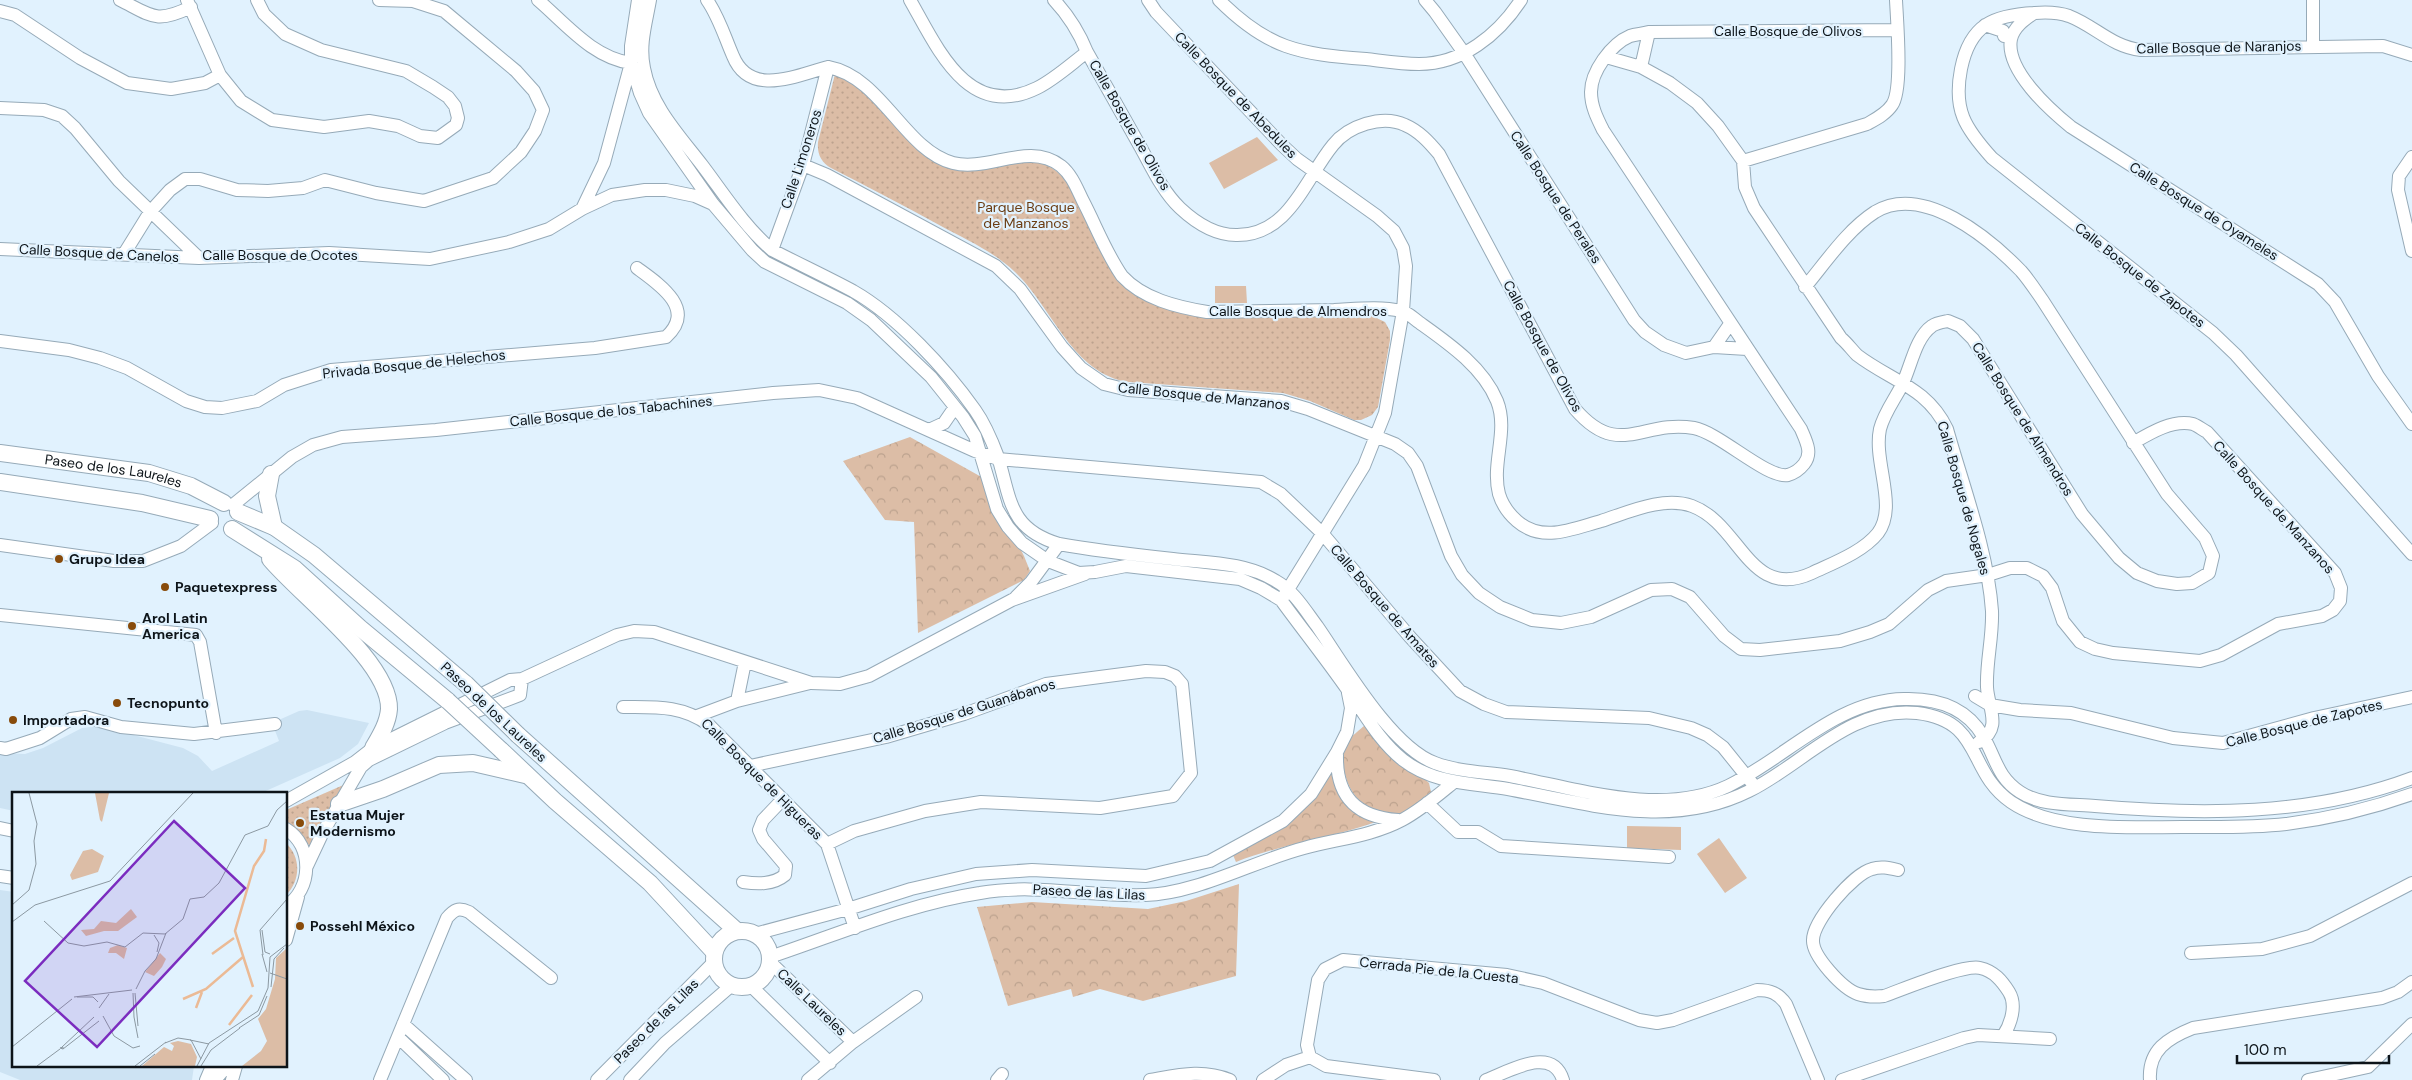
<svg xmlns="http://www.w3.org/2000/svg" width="2412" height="1080" font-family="'DM Sans',sans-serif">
<defs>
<pattern id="grass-dots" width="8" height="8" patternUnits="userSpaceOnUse" patternTransform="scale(1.25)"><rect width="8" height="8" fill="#dcbda6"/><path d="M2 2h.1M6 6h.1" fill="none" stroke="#bca28e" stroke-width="1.8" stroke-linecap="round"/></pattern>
<pattern id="forest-crowns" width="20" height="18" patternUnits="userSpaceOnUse" patternTransform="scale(1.25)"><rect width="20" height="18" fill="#dcbda6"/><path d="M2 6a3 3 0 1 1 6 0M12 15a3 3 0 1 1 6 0" fill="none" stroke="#bca28e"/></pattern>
</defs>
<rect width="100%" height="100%" fill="#e1f2fe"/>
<!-- built -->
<path fill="#cde3f3" d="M307,710l62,13 -11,21 -18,14 -81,36h-245v17l-14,-3v-55l25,1 18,-6 39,-20 17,-2 84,22 15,8 14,15 67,-30 -7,-18 27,-12z
M0,890l14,2v174h180l-2,14h-172l-20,-8z"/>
<!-- grass -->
<path fill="url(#grass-dots)" d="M835,74l14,5 89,83 97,-1c15,4 23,10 32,21l50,97 13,12 76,26 164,-2 15,7 5,9v9l-12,67 -6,8 -11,5h-7l-44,-19 -27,-8 -154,-11c-57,-8 -76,-74 -114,-110 -21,-20 -48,-32 -74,-46 -36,-20 -73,-39 -110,-58 -10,-6 -14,-14 -13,-26z
M348,783l-38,63 -24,-22v-14z
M286,843c15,14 15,37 0,52z"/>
<!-- forest -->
<path fill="url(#forest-crowns)" d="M910,437l75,42 39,77 6,15 -6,9 -106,53 -4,-111 -29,-2 -42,-59z
M1366,724l63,59 2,9 -28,22c-33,-2 -52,-11 -59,-44 -2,-8 -2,-19 2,-27 5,-7 14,-13 20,-19z
M1331,773l8,21 37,28c-46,16 -94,22 -140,40l-3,-7c48,-25 68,-35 98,-82z
M1239,884l-3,92 -93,25 -43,-12 -27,8 -2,-8 -63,17 -31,-99 55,-5 116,7 38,-8z"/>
<!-- garden -->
<path fill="#dcbda6" d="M1257,137l21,23 -54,29 -15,-26z
M1215,286h31l1,17h-32z
M1627,826l54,1v23l-54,-2z
M1719,838l28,40 -22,15 -28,-39z"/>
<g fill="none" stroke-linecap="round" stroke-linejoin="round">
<!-- minor casing -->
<g stroke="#96aab8" stroke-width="14">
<path id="minor" d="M120,0c32,16 36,24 71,7
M187,0l33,75 21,26 31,19 52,7 45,-6 29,5 22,10 18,2 18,-13 2,-7 -3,-12 -7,-9 -15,-10 -27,-16 -85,-21 -36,-16 -21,-20 -7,-14
M538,0c28,24 55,58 93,63l-27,100 -22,46
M638,0l-7,46v17l9,30 9,20 64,91 39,46 13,12 82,41 24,17 60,57 32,40 12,19 22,73 11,18 14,16 26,18 31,12 16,-1 31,-6 114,13 21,9 20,12c22,30 45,59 66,89 18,25 32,52 56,71 31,24 68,23 105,29 80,15 163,41 241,2 55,-27 101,-85 168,-78 67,8 49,58 94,89 44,30 119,25 171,25 35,0 69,1 104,-3 41,-5 87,-16 126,-30
M650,0c-4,23 -11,45 -6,68 7,38 35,67 58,97 22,29 42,61 70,85 27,14 55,27 81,41 44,25 93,78 122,119 10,14 17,31 23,47 13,43 11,72 61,87 38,7 76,11 114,15 35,4 72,3 103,22 18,10 29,29 41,45 27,39 74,121 118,137 24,9 50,9 75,13 68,13 152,41 218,10 58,-28 108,-86 176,-87 33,-1 62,8 79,37 13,22 14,41 37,56 21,14 51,12 75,14 105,9 216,10 317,-28
M707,0c12,17 18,38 26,56 17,42 64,19 95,11 54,10 76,83 125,96 35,9 76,-22 108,3 11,9 16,23 22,35 13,25 23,52 39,75 21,23 55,31 85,36 42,-1 85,-1 127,-2 22,-1 46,-4 67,1 7,1 13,8 19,12 28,20 63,44 77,78 12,30 -6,62 2,93 3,10 10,20 18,27 25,22 55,8 84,0 28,-9 62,-25 91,-15 49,18 57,96 120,67 21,-10 51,-21 66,-40 20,-27 -5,-71 2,-104 4,-16 15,-30 22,-44 9,-18 13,-47 30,-59 4,-3 11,-4 16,-5l12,5 13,13 109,175 37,44 18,15 20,8 20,3 15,-1 17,-10 4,-17 -8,-18 -38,-44 -124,-193c-7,-10 -14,-21 -22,-30 -32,-33 -98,-88 -146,-59 -28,18 -49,50 -70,75
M910,0c27,47 58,122 127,88 18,-9 34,-24 50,-36
M1054,0c15,16 25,32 33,52 18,32 36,64 54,96 11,20 22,44 39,60 16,15 34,27 56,27 53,1 69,-56 97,-90 15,-19 49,-31 72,-20 14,6 24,17 34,29l136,255c44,51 67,10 119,19 26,5 73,51 94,47 7,-2 12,-6 16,-11 9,-11 2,-23 -3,-35l-198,-299c-6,-12 -12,-24 -12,-38 0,-20 20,-48 39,-56 6,-2 13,-2 19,-4l248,-2
M1148,0l8,12 126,133 15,14 80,57 17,15 9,17 3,18 -3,45 -18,102 -21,53 -80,130
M1219,0c49,49 80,54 147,59 17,2 35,5 53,5 43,0 79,-29 102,-64
M1425,0l10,12 29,41 170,267 11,12 19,13 22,8 28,-6 33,2
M2313,0v45
M0,11l15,4 65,43 47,25 44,6 34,-6 15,-8
M2034,13c-10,7 -20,14 -23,26 -6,31 39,71 60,88l247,157 17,18 43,74 34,48
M1985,25l18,6 1,5
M2412,55l-29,-9 -242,4c-29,-3 -46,-24 -72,-34 -12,-4 -22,-4 -34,-3 -41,2 -65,11 -74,56 -8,41 4,59 31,89l221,175 23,22 176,199
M1606,57l35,10 29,16 27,20 21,23 25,35 2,26 9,21 87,130c6,5 11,12 16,17 34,26 70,32 90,74 16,57 41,123 45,182 1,26 -6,51 -5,76 1,21 16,41 -8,55
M1641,67l8,-35
M0,108l44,2 18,6 13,12 44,53 80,77 130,-5 101,6 79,-17 40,-13 33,-20 30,-14 33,-5h21l29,6 18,8
M2412,157l-13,19 -1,14 14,61
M1743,161l124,-37c9,-5 19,-10 25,-19 11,-15 5,-83 4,-105
M803,165l24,10 169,91 24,23 42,58 19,21 23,16 24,6 153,11 27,8 87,35 13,9 9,13 34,90 11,19 17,18 21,14 32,13 29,3 30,-6 60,-27 21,-1 18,8 34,39 17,13 19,1 80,-9 30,-9 19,-8 39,-34 18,-9 42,-6 22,-7h17l16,8 9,12 11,33 17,21 15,7 18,4 87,8 21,-6 57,-31 44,-8 11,-6 7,-9 1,-13 -6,-15 -128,-141c-4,-2 -9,-6 -14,-8 -20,-5 -43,9 -60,19
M0,249l199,9
M772,250l31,-85 25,-98
M124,254l26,-42 20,-22 15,-11h15l37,11 31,1 35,-3 22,-8 51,13 48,8 69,-23 28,-26 14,-21 8,-21 -9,-19 -18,-20 -72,-60 -31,-10 -34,-1
M0,341l69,9 31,8 27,10 59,33 19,6 17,1 35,-7 27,-16 47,-15 264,-22 71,-11c31,-28 -7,-53 -29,-69
M1714,347l16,-23
M929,430l15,-7 11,-16
M233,505l59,-48 21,-12 29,-8 94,-7 337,-37 46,-3 38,8 118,53 23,8 263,23 20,12 41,39 88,104 50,54 24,13 22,8 143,6 42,10 16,7 16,12 29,36
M0,545l114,16h29l38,-15 31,-23
M1016,597l15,-15 28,-38
M0,615l196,20 4,7 16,91
M1975,696l15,9 30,5 51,3 102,25 50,5 91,-25 98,-21
M737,701l73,-18
M623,707c32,0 60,-2 86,18l118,119 28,84
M697,716l40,-15 8,-39
M0,748l6,1 34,-11 31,-19 14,-2 36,10 73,7 81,-10
M1337,755c-1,41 19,62 61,65
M750,766l136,-29 78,-23 82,-30 100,-13 19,1 10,4 7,8 9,89 -18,23 -73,12 -119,-6 -56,9 -71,20 -27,13
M286,801l69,-39 18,-14 137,-68 12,-1 95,-44 17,-4 20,1 157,51 29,1 29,-8 143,-76 73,-26
M1427,803l31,29h20l23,14 168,11
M0,828l14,3
M286,829c28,17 26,61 0,77
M307,866l16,-34 38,-65 8,-7 76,-37 75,-28 2,-16
M1898,870c-9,-2 -17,-4 -26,-1 -19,5 -59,52 -59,71 -1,16 30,49 45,54 9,3 17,3 26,2 20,-7 79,-32 96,-28 14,3 22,13 29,24 8,13 2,32 -6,44
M0,876l14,2
M743,882c14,2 30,3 42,-7l1,-9 -23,-27 -4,-9 4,-10 20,-21
M755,934l93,-25 63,-20 65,-15 56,-4 114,6 64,-15 73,-40 28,-27 26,-42 10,-20 4,-24 -3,-15
M286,940l12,-43
M2191,953l71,-4 48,-13 102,-53
M770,957c69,-23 138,-53 210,-64 55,-10 110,4 165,2 51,-1 109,-34 159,-47 33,-9 68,-12 98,-28 19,-10 36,-25 52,-38
M770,962l83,80
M751,986l79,77
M403,1024l63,56
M398,1037l45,43
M206,1080l6,-14
M215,1080l12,-14
M232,1080l4,-14
M380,1080l67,-162c7,-8 11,-11 22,-6l82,66
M597,1080l117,-118
M630,1080l35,-37 67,-58
M808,1080l45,-38 63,-45
M997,1080l5,-6
M1150,1080c29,-5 52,-11 80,0
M1263,1080l23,-15 24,-8
M1434,1080l-108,-14 -16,-9 -3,-12 11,-65 7,-11 18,-9 164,15 36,8 96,37 18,3 16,-3 84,-30c13,0 21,3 29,14l32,76
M1486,1080c24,-9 66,-35 77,0
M1842,1080l122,-42 14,-3 72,4
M2150,1080c-2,-30 18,-42 43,-52l189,-30 16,-6 14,-10
M2308,1080l60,-13 44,-43"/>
</g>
<!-- major casing -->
<g stroke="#96aab8" stroke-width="18">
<g id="major">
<path id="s1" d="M0,453l149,20 42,13 33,17"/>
<path d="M271,474l-4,22 7,31"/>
<path d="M0,482l142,21 68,16"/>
<path d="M238,512l36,15 40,28 152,129"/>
<path d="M232,529l62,39 66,60 88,73"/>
<path d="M270,559c31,37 120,103 119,150 -1,14 -9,27 -16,39"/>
<path d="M518,735l219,196"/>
<path d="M501,750l54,51 95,82 64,69"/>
<path d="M339,804l44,-15 56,-24 34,-2 52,12"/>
<circle cx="742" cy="959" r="28"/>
</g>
</g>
<!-- minor -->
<use href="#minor" stroke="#fff" stroke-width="12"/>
<!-- major -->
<use href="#major" stroke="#fff" stroke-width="16"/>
<!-- major-bridge casing -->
<g stroke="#96aab8" stroke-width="18" stroke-linecap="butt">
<path id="major-bridge" d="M466,684l52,51
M448,701l53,49"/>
</g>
<!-- major-bridge -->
<use href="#major-bridge" stroke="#fff" stroke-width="16"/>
</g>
<!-- markers -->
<g fill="#884b0b" stroke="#e1f2fe" stroke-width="2">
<circle cx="59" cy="559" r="5"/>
<circle cx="165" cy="587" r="5"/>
<circle cx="132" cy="626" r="5"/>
<circle cx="117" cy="703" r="5"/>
<circle cx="13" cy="720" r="5"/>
<circle cx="300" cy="823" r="5"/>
<circle cx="300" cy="926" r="5"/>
</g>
<g text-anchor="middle" stroke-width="4.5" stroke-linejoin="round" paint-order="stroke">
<!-- street labels -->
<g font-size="14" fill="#0d1419" stroke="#e1f2fe">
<text x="1788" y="36">Calle Bosque de Olivos</text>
<text transform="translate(2219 47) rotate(-1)" y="5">Calle Bosque de Naranjos</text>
<text transform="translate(1236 95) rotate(46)" y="5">Calle Bosque de Abedules</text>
<text transform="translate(1130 125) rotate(60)" y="5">Calle Bosque de Olivos</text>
<text transform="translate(801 159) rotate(-72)" y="5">Calle Limoneros</text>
<text transform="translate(1556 197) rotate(57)" y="5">Calle Bosque de Perales</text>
<text transform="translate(2204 211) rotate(32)" y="5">Calle Bosque de Oyameles</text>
<text transform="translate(99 253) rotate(3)" y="5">Calle Bosque de Canelos</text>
<text x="280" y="260">Calle Bosque de Ocotes</text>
<text transform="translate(2140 275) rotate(38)" y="5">Calle Bosque de Zapotes</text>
<text x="1298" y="316">Calle Bosque de Almendros</text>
<text transform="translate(1543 346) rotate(61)" y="5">Calle Bosque de Olivos</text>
<text transform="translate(414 364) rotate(-6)" y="5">Privada Bosque de Helechos</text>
<text transform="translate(1204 396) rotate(6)" y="5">Calle Bosque de Manzanos</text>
<text transform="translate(611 411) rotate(-6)" y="5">Calle Bosque de los Tabachines</text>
<text transform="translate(2023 419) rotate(58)" y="5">Calle Bosque de Almendros</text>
<text dy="5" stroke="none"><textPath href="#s1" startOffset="115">Paseo de los Laureles</textPath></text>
<text transform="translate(1964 498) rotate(74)" y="5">Calle Bosque de Nogales</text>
<text transform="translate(2274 507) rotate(48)" y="5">Calle Bosque de Manzanos</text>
<text transform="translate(1385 606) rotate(49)" y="5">Calle Bosque de Amates</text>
<text transform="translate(964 711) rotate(-17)" y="5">Calle Bosque de Guanábanos</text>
<text transform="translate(494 712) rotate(43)" y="5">Paseo de los Laureles</text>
<text transform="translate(2304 723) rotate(-14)" y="5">Calle Bosque de Zapotes</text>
<text transform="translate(762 779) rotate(45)" y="5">Calle Bosque de Higueras</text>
<text transform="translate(1089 892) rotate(3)" y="5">Paseo de las Lilas</text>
<text transform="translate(1439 970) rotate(6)" y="5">Cerrada Pie de la Cuesta</text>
<text transform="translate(812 1002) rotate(44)" y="5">Calle Laureles</text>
<text transform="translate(656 1021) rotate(-45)" y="5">Paseo de las Lilas</text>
</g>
<!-- park labels -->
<g font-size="14" fill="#6a3c12" stroke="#e1f2fe">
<text x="1026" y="212">Parque Bosque<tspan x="1026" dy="16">de Manzanos</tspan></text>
</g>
<!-- poi labels -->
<g font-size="14" font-weight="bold" fill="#0d1419" stroke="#e1f2fe" text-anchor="start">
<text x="69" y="564">Grupo Idea</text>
<text x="175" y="592">Paquetexpress</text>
<text x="142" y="623">Arol Latin<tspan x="142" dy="16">America</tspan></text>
<text x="127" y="708">Tecnopunto</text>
<text x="23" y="725">Importadora</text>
<text x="310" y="820">Estatua Mujer<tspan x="310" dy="16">Modernismo</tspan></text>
<text x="310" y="931">Possehl México</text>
</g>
</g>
<!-- overview -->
<g transform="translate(12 792)">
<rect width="275" height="275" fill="#e1f2fe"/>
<path d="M80,57l12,7 -6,16 -26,8 -2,-5 13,-24zM119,117l6,8 -19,14h-14l-18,5 -5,-6 13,-1 7,-8 15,2z" fill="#dcbda6"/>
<path d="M83,1h14l-7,29 -2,-2zM106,153l9,3 -3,11 -8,-6h-8l2,-5zM275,156v118h-45l19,-15 6,-10 -9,-22 8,-10 9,-30 1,-21zM148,161l6,6 -4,8 -8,9 -9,-4zM166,249l13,3 6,13 -2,9h-53l22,-19 8,4 2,-5 -4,-3z" fill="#dcbda6"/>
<path fill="none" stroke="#ebba95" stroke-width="2.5" d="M200,162l22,-16M241,195l-18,-56 19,-65 10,-15 2,-12M171,207l23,-10 37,-32M184,216l6,-16M217,233l23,-30"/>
<path fill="none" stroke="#8c99a2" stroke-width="1" d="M0,113l17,-15 7,-26 -2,-23 3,-17 -8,-31M32,129l24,22 16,3 23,-4 18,5 18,-14 22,1 18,-15 7,-20 14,-2 15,-14 26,-48 23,-9 9,-16 10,-9M0,130l23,-17 75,-24 83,-88M250,138l3,22 5,2M142,143l5,8 -2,9M250,162l5,18M251,163l-3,-25 27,-31M258,181l17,6M259,195l3,-28 10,-11M124,197l9,-18 11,-12 10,-26M121,201l1,24M123,201l3,33M62,205l58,-7M65,205h16l5,5M87,216l10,-14M91,224l11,20 19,12 7,-2M122,225l4,21M227,236l20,-13 8,-19M178,248l19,4M153,251l13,-5 13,2 10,19M0,255l60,-48M50,255l32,-30M51,257l-3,-1 3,-1v2l36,-28M25,274l23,-17M123,274l31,-24M128,274l15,-12M185,274l12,-23 49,-32 10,-23 2,-31 17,-13M189,274l10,-16 29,-22"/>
<path fill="#7b2cbf" fill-opacity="0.15" stroke="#7b2cbf" stroke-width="2.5" d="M162,29l71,67 -148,159 -72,-66z"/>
<rect width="275" height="275" fill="none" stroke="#0d1419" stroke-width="2.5"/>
</g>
<!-- scale -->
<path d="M2237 1055v8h152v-8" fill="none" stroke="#0d1419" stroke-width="2.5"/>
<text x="2244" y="1055" font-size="15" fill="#0d1419" stroke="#e1f2fe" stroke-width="4" paint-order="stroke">100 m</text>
</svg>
